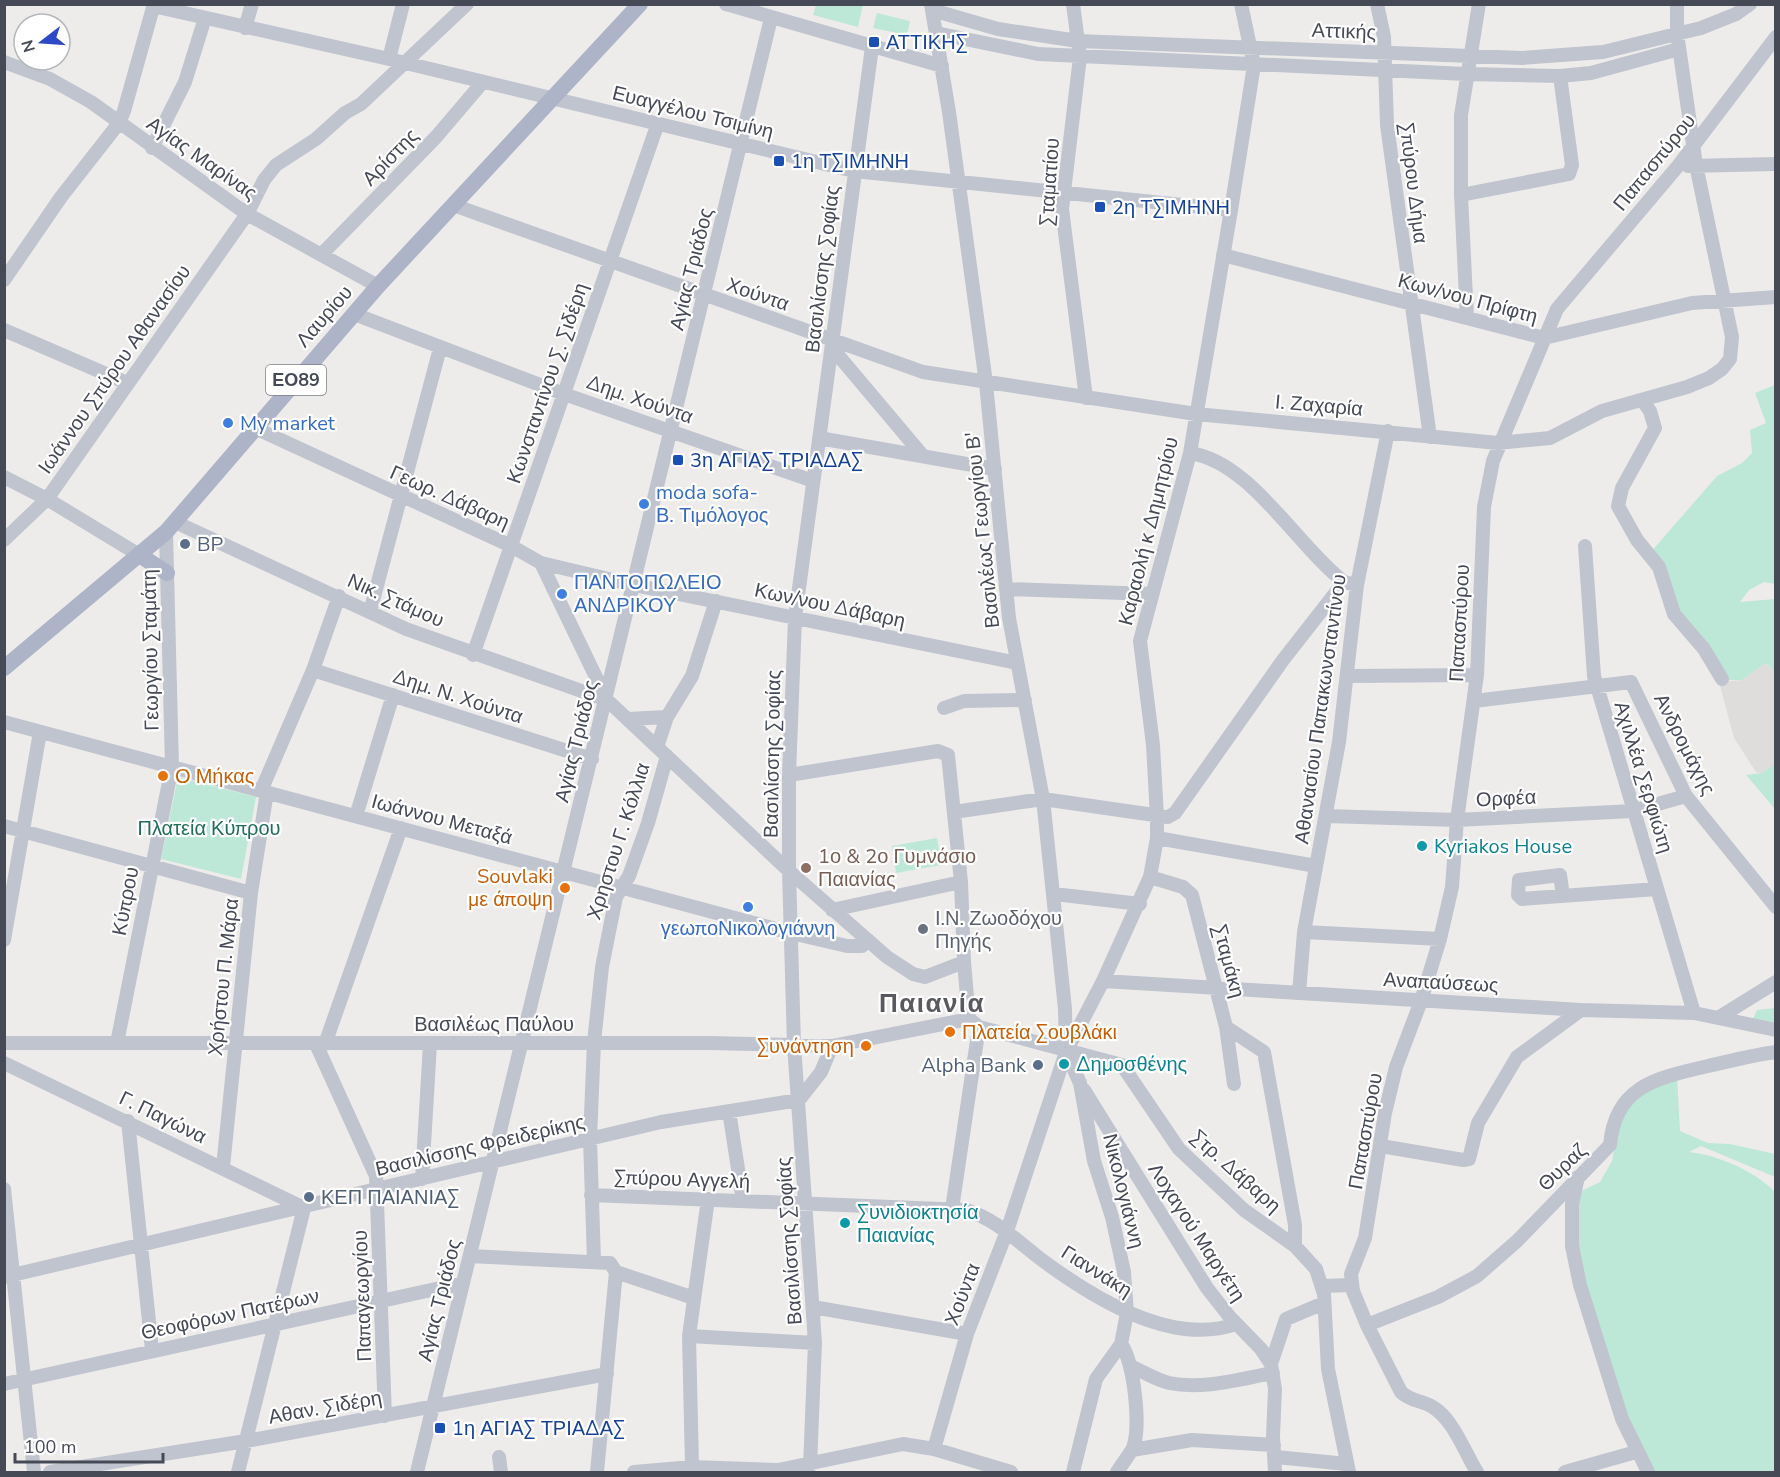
<svg xmlns="http://www.w3.org/2000/svg" width="1780" height="1477" font-family="'Nunito Sans',sans-serif">
<rect width="100%" height="100%" fill="#eeeceb"/>
<!-- education -->
<path fill="#dfdddc" d="M1764,664l5,1 6,8v91l-14,9 -5,-1 -22,-34 -15,-56 23,-2z"/>
<!-- green -->
<path fill="#bde8d8" d="M816,5v-1l47,1 -5,22 -45,-12z
M877,13l33,8 -3,14 -34,-7z
M1775,385v199l-11,-2 -15,8 -9,12 35,-3v74l-6,-8 -5,-1 -22,16h-13l-49,-59 -30,-68 67,-77 25,-13 10,-10 -2,-23 16,-7 -11,-30z
M1775,764v45l-29,-34 15,-2z
M178,777l78,20 -15,82 -80,-20z
M937,838l5,27 -46,8 -4,-27z
M1775,1008v18l-23,-5 5,-11z
M1677,1076l3,55 28,12 22,1 45,10v23l-74,-31 -12,6c29,3 66,19 86,40v280h-122l-6,-7 -37,-93 -34,-127 1,-52 23,-11 12,-21 8,-42 17,-24z"/>
<g fill="none" stroke-linecap="round" stroke-linejoin="round">
<!-- minor -->
<path stroke="#c0c4cf" stroke-width="14" d="M726,4l216,62
M931,4l18,108 37,271 23,235 34,181 22,210 1,43 14,31 14,78 18,56 12,55 3,41 -6,31 -25,35 -23,93
M1073,4l7,53 -18,152 24,189
M1377,4l7,33 3,88 43,312
M153,6l236,53 465,112 377,39
M932,10l66,19 80,12 444,17 81,-6 98,-24 35,-14 14,-10
M245,28l7,-24
M936,33l102,21 428,20 94,2 31,-3 88,-24
M389,59l14,-55
M4,62l46,17 41,23 156,112 131,72
M152,148l33,-66 20,-64
M1688,166l88,-2
M1461,195l108,-21 3,-9 -12,-89
M453,205l470,167 273,42 302,29 52,-5 52,-27 85,-24 22,-9 13,-9 8,-10 2,-22 -36,-172 -19,-132v-29
M322,254l114,-117 46,-54
M1223,255l321,83 148,-35 84,-6
M4,280l57,-83 58,-74 5,-12 30,-107
M354,314l210,80 249,87
M1467,318l-6,-123v-80l18,-111
M4,330l123,53
M832,348l91,108
M1642,400l8,11 5,17 -33,60 -4,18 19,34 22,27 15,47 30,35 18,30
M255,428l256,118 30,17 93,22 383,78
M819,438l176,31
M1190,453c61,9 107,93 154,129
M4,477l43,22 94,57
M175,522l231,107 201,71
M4,540l43,-41 200,-285 17,-34 12,-15 40,-26 29,-26 16,-9 106,-100
M1585,546l9,130 100,337
M541,563l66,137 182,171 98,86 26,17 12,3 39,-15
M1006,589l145,5
M370,612l70,-264
M473,655l185,-532
M313,670l279,89
M1348,676l129,-1
M1474,701l157,-19 55,114 90,111
M944,708l20,-7 61,-1
M627,719l40,-2
M4,722l787,211 56,13h15l6,-6
M657,747l10,-30 25,-41 24,-75
M789,775l149,-24 10,4 13,127 3,80 5,57
M261,791l52,-121 26,-74
M954,812l89,-13 125,18 7,-4 108,-153 61,-78 13,3
M356,816l37,-121
M1326,816l131,4 176,-9 53,-15
M4,826l247,67
M1157,838l159,28
M1150,877l33,10 9,8 34,132 8,57
M1054,894l86,10
M1563,896l-3,-21 -41,5 -1,15 4,4 135,-10
M832,910l129,-28
M1304,932l136,7
M4,940l36,-208
M1103,981l478,29 113,3 82,17
M1299,993l5,-61 35,-190 18,-157 31,-154
M1718,1018l58,-36
M969,1019l10,8 143,38 57,84 65,61 51,36 21,23 8,25 4,75 21,103
M1226,1027l38,25 31,173v21
M4,1043h705l123,3 137,-27
M117,1043l55,-276 -6,-235
M316,1044l60,132 9,240
M325,1044l76,-216
M4,1063l300,145 -66,264
M1084,1090l123,198 22,28 32,33 10,15 4,25 -2,47 2,36
M729,1111l14,90
M128,1121l24,229
M1381,1146l82,14 6,-1 9,-36 39,-66 64,-47
M223,1167l28,-274 16,-101
M1578,1177l-6,27v42l8,39 42,134 26,53
M422,1179l8,-135
M4,1189l30,283
M591,1195l375,15c30,9 52,32 76,50 50,37 129,87 194,64
M952,1209l27,-182
M470,1256l140,7 6,9 78,26
M594,1261l-4,-122 4,-97 8,-75 14,-70 13,-21 19,-53 19,-67
M4,1277l657,-155 138,-22 22,-28 11,-26
M1323,1286l28,-1
M813,1307l154,27
M1367,1325l71,-28 39,-21 40,-35 93,-96c5,-60 48,-67 98,-79 22,-5 45,-11 68,-14
M689,1336l126,7
M1121,1344c13,17 21,87 11,106
M1271,1364l15,-45 38,-16
M1130,1366c12,5 26,14 39,17 34,7 71,-4 104,-10
M4,1384l459,-101
M934,1449l33,-115 40,-103 59,-179 37,-71 47,-104 7,-39v-21l-4,-72 -13,-104 50,-188 41,-243 23,-145 -13,-61
M499,1457l2,15
M1276,1457l71,7
M810,1466l5,-123 -21,-298 -5,-174v-96l6,-157 77,-571
M692,1467l-3,-131 19,-137
M50,1472l196,-31 361,-67
M417,1472l354,-1454
M597,1472l19,-200
M634,1472l58,-5 86,3 125,-26 31,5 77,23
M1117,1472l15,-22 60,-10 82,5
M1477,1472c-13,-21 -24,-54 -46,-66 -11,-6 -21,-5 -30,-14l-34,-67 -14,-34 -2,-17 14,-36 20,-125 11,-46 25,-66 19,-62 12,-52 5,-67 20,-145 7,-168 9,-46 64,-152 121,-143 98,-129
M1565,1472l71,-20"/>
<!-- major -->
<path stroke="#adb4c8" stroke-width="16" d="M141,556l26,17
M4,668l162,-136 212,-246 262,-282"/>
</g>
<!-- markers -->
<g fill="#1a4fb4" stroke="#fff" stroke-width="2">
<rect x="868" y="36" width="12" height="12" rx="3"/>
<rect x="773" y="155" width="12" height="12" rx="3"/>
<rect x="1094" y="201" width="12" height="12" rx="3"/>
<rect x="672" y="454" width="12" height="12" rx="3"/>
<rect x="434" y="1422" width="12" height="12" rx="3"/>
</g>
<g fill="#3f7fe0" stroke="#fff" stroke-width="2">
<circle cx="228" cy="423" r="6"/>
<circle cx="644" cy="504" r="6"/>
<circle cx="562" cy="594" r="6"/>
<circle cx="748" cy="907" r="6"/>
</g>
<g fill="#5c6f8a" stroke="#fff" stroke-width="2">
<circle cx="185" cy="544" r="6"/>
<circle cx="1038" cy="1065" r="6"/>
<circle cx="309" cy="1197" r="6"/>
</g>
<g fill="#e8710a" stroke="#fff" stroke-width="2">
<circle cx="163" cy="776" r="6"/>
<circle cx="565" cy="888" r="6"/>
<circle cx="950" cy="1032" r="6"/>
<circle cx="866" cy="1046" r="6"/>
</g>
<g fill="#0f9aa8" stroke="#fff" stroke-width="2">
<circle cx="1422" cy="846" r="6"/>
<circle cx="1064" cy="1064" r="6"/>
<circle cx="845" cy="1223" r="6"/>
</g>
<circle fill="#8d6e63" stroke="#fff" stroke-width="2" cx="806" cy="868" r="6"/>
<circle fill="#6b7280" stroke="#fff" stroke-width="2" cx="923" cy="929" r="6"/>
<g text-anchor="middle" stroke-width="4.5" stroke-linejoin="round" paint-order="stroke">
<!-- shield labels -->
<rect fill="#fff" stroke="#7e8089" stroke-width="1.5" x="266" y="365" width="60" height="30" rx="4.5"/>
<g font-size="18" font-weight="bold" fill="#464a56">
<text x="296" y="386">ΕΟ89</text>
</g>
<!-- street labels -->
<g font-size="20" fill="#464a56" stroke="#fff">
<text transform="translate(1344 31) rotate(2)" y="7">Αττικής</text>
<text transform="translate(693 112) rotate(14)" y="7">Ευαγγέλου Τσιμίνη</text>
<text transform="translate(390 157) rotate(-46)" y="7">Αρίστης</text>
<text transform="translate(202 158) rotate(35)" y="7">Αγίας Μαρίνας</text>
<text transform="translate(1654 162) rotate(-51)" y="7">Παπασπύρου</text>
<text transform="translate(1049 182) rotate(-86)" y="7">Σταματίου</text>
<text transform="translate(1414 183) rotate(83)" y="7">Σπύρου Δήμα</text>
<text transform="translate(691 269) rotate(-76)" y="7">Αγίας Τριάδος</text>
<text transform="translate(822 269) rotate(-83)" y="7">Βασιλίσσης Σοφίας</text>
<text transform="translate(758 294) rotate(19)" y="7">Χούντα</text>
<text transform="translate(1468 298) rotate(15)" y="7">Κων/νου Πρίφτη</text>
<text transform="translate(324 316) rotate(-49)" y="7">Λαυρίου</text>
<text transform="translate(114 369) rotate(-55)" y="7">Ιωάννου Σπύρου Αθανασίου</text>
<text transform="translate(547 383) rotate(-71)" y="7">Κωνσταντίνου Σ. Σιδέρη</text>
<text transform="translate(640 399) rotate(19)" y="7">Δημ. Χούντα</text>
<text transform="translate(1319 405) rotate(5)" y="7">Ι. Ζαχαρία</text>
<text transform="translate(450 497) rotate(24)" y="7">Γεωρ. Δάβαρη</text>
<text transform="translate(982 530) rotate(-96)" y="7">Βασιλέως Γεωργίου Β'</text>
<text transform="translate(1148 531) rotate(-76)" y="7">Καραολή κ Δημητρίου</text>
<text transform="translate(396 600) rotate(24)" y="7">Νικ. Στάμου</text>
<text transform="translate(830 605) rotate(12)" y="7">Κων/νου Δάβαρη</text>
<text transform="translate(1459 623) rotate(-87)" y="7">Παπασπύρου</text>
<text transform="translate(150 650) rotate(-91)" y="7">Γεωργίου Σταμάτη</text>
<text transform="translate(458 696) rotate(18)" y="7">Δημ. Ν. Χούντα</text>
<text transform="translate(1320 709) rotate(-82)" y="7">Αθανασίου Παπακωνσταντίνου</text>
<text transform="translate(576 741) rotate(-76)" y="7">Αγίας Τριάδος</text>
<text transform="translate(1685 744) rotate(63)" y="7">Ανδρομάχης</text>
<text transform="translate(772 754) rotate(-89)" y="7">Βασιλίσσης Σοφίας</text>
<text transform="translate(1644 777) rotate(73)" y="7">Αχιλλέα Σερφιώτη</text>
<text transform="translate(1506 798) rotate(-3)" y="7">Ορφέα</text>
<text transform="translate(442 819) rotate(15)" y="7">Ιωάννου Μεταξά</text>
<text transform="translate(618 841) rotate(-72)" y="7">Χρηστου Γ. Κόλλια</text>
<text transform="translate(125 901) rotate(-79)" y="7">Κύπρου</text>
<text transform="translate(1229 961) rotate(75)" y="7">Σταμάκη</text>
<text transform="translate(223 977) rotate(-84)" y="7">Χρήστου Π. Μάρα</text>
<text transform="translate(1441 982) rotate(3)" y="7">Αναπαύσεως</text>
<text x="494" y="1031">Βασιλέως Παύλου</text>
<text transform="translate(163 1117) rotate(26)" y="7">Γ. Παγώνα</text>
<text transform="translate(1365 1131) rotate(-80)" y="7">Παπασπύρου</text>
<text transform="translate(480 1145) rotate(-13)" y="7">Βασιλίσσης Φρειδερίκης</text>
<text transform="translate(1562 1167) rotate(-44)" y="7">Θυραζ</text>
<text transform="translate(1236 1171) rotate(42)" y="7">Στρ. Δάβαρη</text>
<text transform="translate(682 1179) rotate(2)" y="7">Σπύρου Αγγελή</text>
<text transform="translate(1124 1191) rotate(76)" y="7">Νικολογιάννη</text>
<text transform="translate(1197 1232) rotate(57)" y="7">Λοχαγού Μαργέτη</text>
<text transform="translate(789 1241) rotate(-94)" y="7">Βασιλίσσης Σοφίας</text>
<text transform="translate(1097 1271) rotate(32)" y="7">Γιαννάκη</text>
<text transform="translate(962 1294) rotate(-69)" y="7">Χούντα</text>
<text transform="translate(362 1296) rotate(-92)" y="7">Παπαγεωργίου</text>
<text transform="translate(439 1300) rotate(-76)" y="7">Αγίας Τριάδος</text>
<text transform="translate(230 1314) rotate(-12)" y="7">Θεοφόρων Πατέρων</text>
<text transform="translate(325 1407) rotate(-10)" y="7">Αθαν. Σιδέρη</text>
</g>
<!-- transit labels -->
<g font-size="20" fill="#164399" stroke="#fff" text-anchor="start">
<text x="886" y="49">ΑΤΤΙΚΗΣ</text>
<text x="791" y="168">1η ΤΣΙΜΗΝΗ</text>
<text x="1112" y="214">2η ΤΣΙΜΗΝΗ</text>
<text x="690" y="467">3η ΑΓΙΑΣ ΤΡΙΑΔΑΣ</text>
<text x="452" y="1435">1η ΑΓΙΑΣ ΤΡΙΑΔΑΣ</text>
</g>
<!-- shop labels -->
<g font-size="20" fill="#366cbe" stroke="#fff" text-anchor="start">
<text x="240" y="430">My market</text>
<text x="656" y="499">moda sofa-<tspan x="656" dy="23">Β. Τιμόλογος</tspan></text>
<text x="574" y="589">ΠΑΝΤΟΠΩΛΕΙΟ<tspan x="574" dy="23">ΑΝΔΡΙΚΟΥ</tspan></text>
<text x="748" y="935" text-anchor="middle">γεωποΝικολογιάννη</text>
</g>
<!-- service labels -->
<g font-size="20" fill="#4e5e75" stroke="#fff" text-anchor="start">
<text x="197" y="551">BP</text>
<text x="1026" y="1072" text-anchor="end">Alpha Bank</text>
<text x="321" y="1204">ΚΕΠ ΠΑΙΑΝΙΑΣ</text>
</g>
<!-- food labels -->
<g font-size="20" fill="#c56008" stroke="#fff" text-anchor="start">
<text x="175" y="783">Ο Μήκας</text>
<text x="553" y="883" text-anchor="end">Souvlaki<tspan x="553" dy="23">με άποψη</tspan></text>
<text x="962" y="1039">Πλατεία Σουβλάκι</text>
<text x="854" y="1053" text-anchor="end">Συνάντηση</text>
</g>
<!-- park labels -->
<g font-size="20" fill="#206e5a" stroke="#fff">
<text x="209" y="835">Πλατεία Κύπρου</text>
</g>
<!-- culture labels -->
<g font-size="20" fill="#0d838f" stroke="#fff" text-anchor="start">
<text x="1434" y="853">Kyriakos House</text>
<text x="1076" y="1071">Δημοσθένης</text>
<text x="857" y="1219">Συνιδιοκτησία<tspan x="857" dy="23">Παιανίας</tspan></text>
</g>
<!-- education labels -->
<g font-size="20" fill="#785e54" stroke="#fff" text-anchor="start">
<text x="818" y="863">1ο &amp; 2ο Γυμνάσιο<tspan x="818" dy="23">Παιανίας</tspan></text>
</g>
<!-- worship labels -->
<g font-size="20" fill="#5b616d" stroke="#fff" text-anchor="start">
<text x="935" y="925">Ι.Ν. Ζωοδόχου<tspan x="935" dy="23">Πηγής</tspan></text>
</g>
<!-- district labels -->
<g font-size="26" font-weight="bold" letter-spacing="1.5" fill="#595a5f" stroke="#fff">
<text x="932" y="1012">Παιανία</text>
</g>
</g>
<!-- border -->
<rect width="1780" height="1477" fill="none" stroke="#464a56" stroke-width="12"/>
<!-- north arrow -->
<g transform="translate(42 42) rotate(253)"><circle r="28" fill="#ffffff" stroke="#b5b7bb" stroke-width="1.5"/>
<path d="M0-4.5L10 22L0 15L-10 22Z" fill="#2d49c6"/>
<text y="-9" font-size="16" font-weight="bold" text-anchor="middle" fill="#464a56">N</text>
</g>
<!-- scale -->
<path d="M15 1453v9h148v-9" fill="none" stroke="#464a56" stroke-width="3"/>
<text x="24" y="1453" font-size="18" fill="#464a56" stroke="#ffffff" stroke-width="4.5" paint-order="stroke">100 m</text>
</svg>
